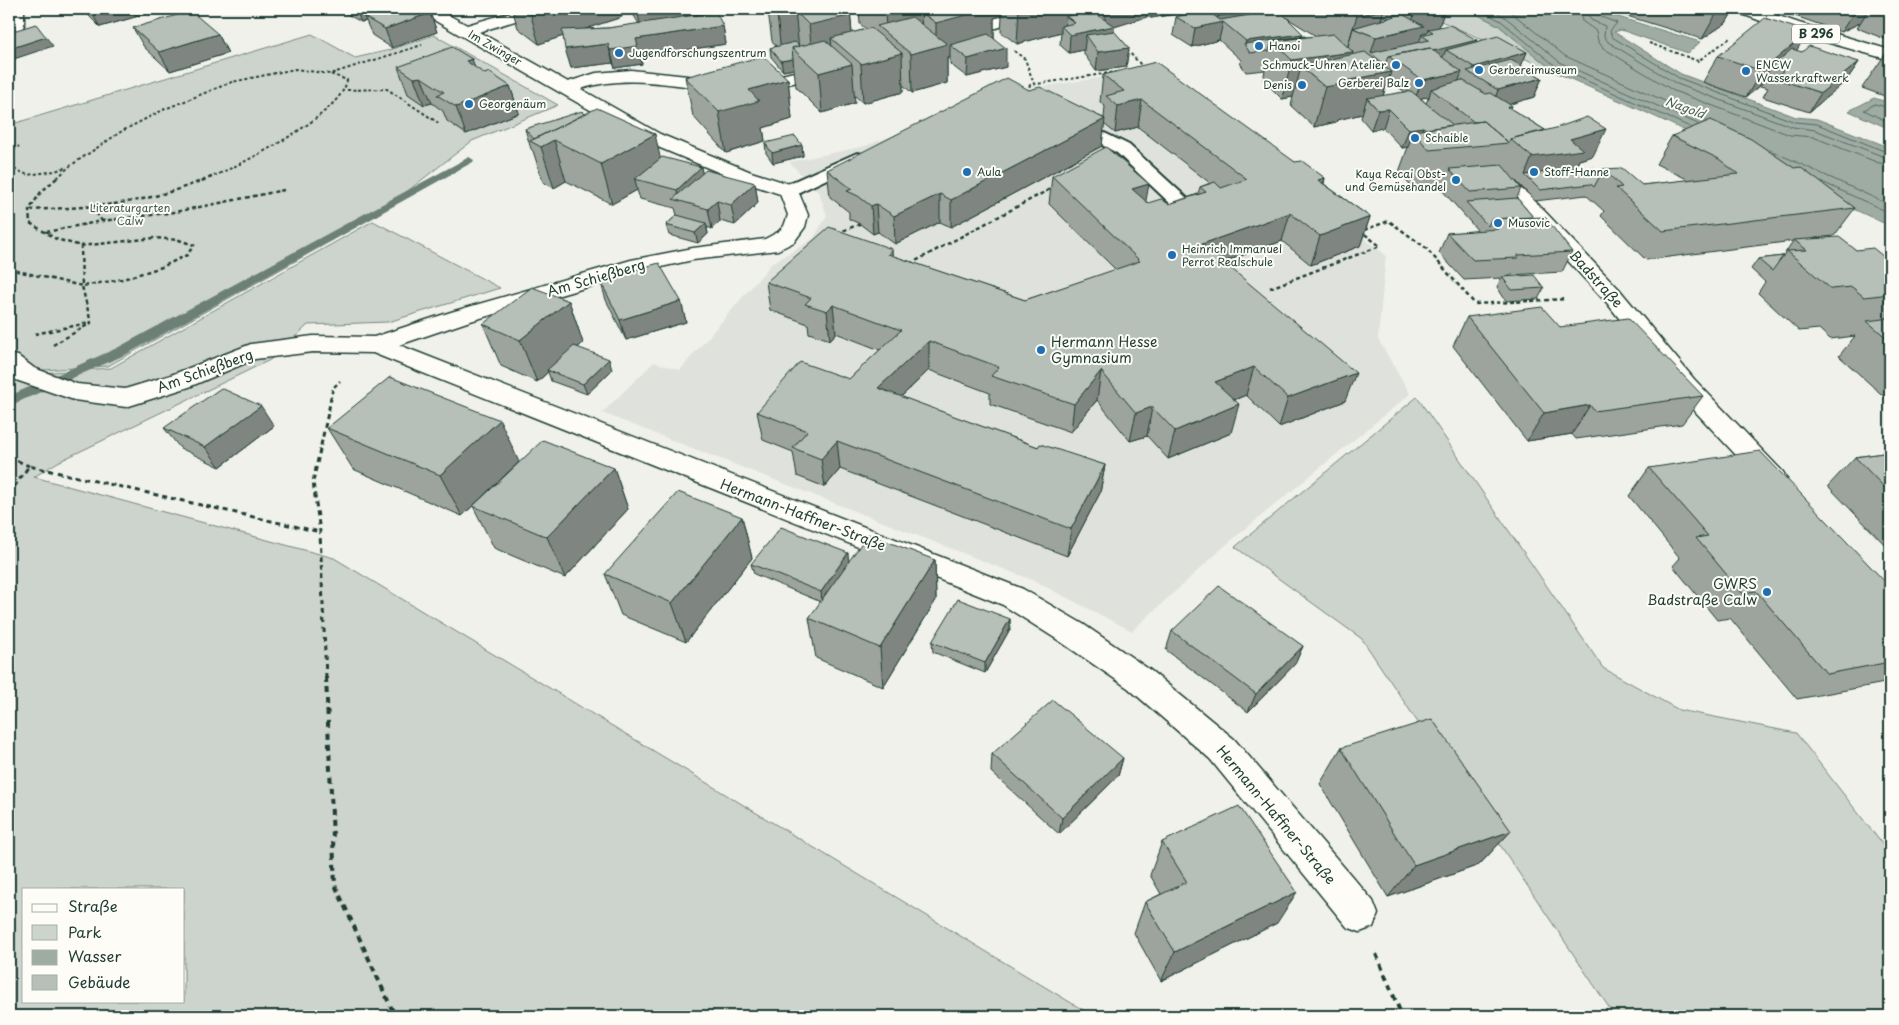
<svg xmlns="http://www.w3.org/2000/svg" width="1899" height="1025" font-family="'Playpen Sans',sans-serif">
<rect width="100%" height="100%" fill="#f0f1eb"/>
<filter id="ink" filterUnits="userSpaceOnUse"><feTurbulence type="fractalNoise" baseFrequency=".02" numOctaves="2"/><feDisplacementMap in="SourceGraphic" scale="10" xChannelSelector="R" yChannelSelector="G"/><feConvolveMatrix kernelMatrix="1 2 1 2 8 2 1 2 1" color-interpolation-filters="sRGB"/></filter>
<g filter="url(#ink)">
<!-- built -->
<path fill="#dfe2dc" d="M1139,72l247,183 -8,84 32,55 -183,150 -95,87 -100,-51 -430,-167 52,-51 26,8 92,-107 41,-24 14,-23 -8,-23 -30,-31 76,-16 132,-49 32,-2 4,-7z"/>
<!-- green -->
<path fill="#cdd3cd" stroke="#768880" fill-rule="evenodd" d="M1414,9h53l31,16 57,47z
M312,34l43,24 35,-8 44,-15 124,70 -86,36 -98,76 -266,149 -99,6v-247z
M373,221l127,67 -112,34 -80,3 -38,35 -212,102 -24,15 300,81 759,458h-1084v-641l102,-7zM24,889h160v112h-160z
M1417,397l186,271 76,42 117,23 94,121v162h-277l1,-1 -252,-376 -127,-92z"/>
<!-- water -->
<path fill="#9faca4" stroke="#6c8077" d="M1467,9h125l108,33 -12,11 -67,-23 -7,2 67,42 115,43 21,2 69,27 4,-2v82l-245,-114 -90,-40 -57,-47z
M1874,98l16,5v26l-41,-18z"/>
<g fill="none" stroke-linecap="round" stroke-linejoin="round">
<!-- shore -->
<path stroke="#526961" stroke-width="1" d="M1478,9l23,12 57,47 132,59
M1491,9l14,8 56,46 137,61
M1507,9l58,47 142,64
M1579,9l3,12 14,10 2,10 5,7 71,43 116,44 23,2 66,26 11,1
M1586,9l5,11 14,6 -1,10 4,6 69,42 116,43 22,3 67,26h8
M1593,9l3,6 21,8 -7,8 2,6 67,41 116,44 22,2 67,27 6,-1
M1890,108l-15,-4 -11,6 26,13
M1770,150l120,55
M1822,182l68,31"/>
<!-- stream -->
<path fill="#6c8077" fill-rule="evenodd" d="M469,157l5,3 -1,2 -346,192 -118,52v-10l108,-48z"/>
<!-- service casing -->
<g stroke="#1f3d34" stroke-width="4">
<path id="service" d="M1072,117l57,28 60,55 2,4 -2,4 -7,2 -7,-2 -58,-55 -51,-27 -2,-4 2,-4z
M857,153l6,1 3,4 -3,4 -68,32 -6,2 -6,-2 -3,-4 3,-4z"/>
</g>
<!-- pedestrian casing -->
<g stroke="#1f3d34" stroke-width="3">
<path id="pedestrian" d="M1488,166l7,2 34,27 90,94 3,5 -3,5 -8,2 -8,-2 -88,-96 -34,-27 -3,-4 3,-4z"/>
</g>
<!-- minor casing -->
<g stroke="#1f3d34" stroke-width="3">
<path id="minor" d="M9,9h15v16l-9,19 -6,1z
M418,9h19l30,16 55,-16h24l-2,3 -65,20 89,50 28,-9 35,-3 94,10h36l70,-17 6,1 3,4 -3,4c-37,9 -74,21 -113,18 -48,-3 -96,-17 -143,-1l79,45 91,38 45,14 12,29 -3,12 -11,15 -16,8 -85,10 -50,11 -176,51 -68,23 624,244 60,35 67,46 84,69 139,162 5,13 -5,13 -13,5 -13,-5 -137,-168 -82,-71 -67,-46 -58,-37 -630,-252 -60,-1 -58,7 -66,28 -63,20 -52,-7 -58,-20 -7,-6v-20l9,2 16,12 43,16 48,5 46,-14 80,-31 62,-8 61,1 77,-25 180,-52 62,-12 72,-9 13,-7 6,-6 4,-11 -8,-21 -43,-14 -91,-38 -226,-130z
M1030,9h25l-2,3 -96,27 -6,-1 -2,-4 2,-4z
M1611,287l8,2 75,90 89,93 4,7 -4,7 -9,3 -9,-3 -89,-95 -76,-97 3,-5z"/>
</g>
<!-- primary casing -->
<g stroke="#1f3d34" stroke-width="3">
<path id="primary" d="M1735,9h23l41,14 91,27v10l-103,-29 -50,-19z"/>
</g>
<!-- path-far3 -->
<path stroke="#1f3d34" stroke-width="2" stroke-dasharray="3 2.5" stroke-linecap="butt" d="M1649,43l49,18 32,-23
M1127,50l16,17
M1014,51l11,8 9,25
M347,90l40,-1 53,35
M1027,92l3,-7 86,-13
M9,154l10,-8
M9,167l19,8 27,-4 12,-4
M57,178l13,-12 52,-35 43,-22 67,-27 63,-13 35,5 92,-29
M209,178c32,-13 133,-63 138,-98l-17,-6"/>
<!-- path-far2 -->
<path stroke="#1f3d34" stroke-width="2.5" stroke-dasharray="4 3" stroke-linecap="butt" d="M92,207l10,14
M30,210c36,-2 73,-3 108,-10 25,-5 50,-14 74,-23
M1364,230l25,-9 37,27 49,56 91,-5
M46,232l56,-11 73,-9 109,-22
M837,233l23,-9
M910,264l142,-76
M9,269l73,17 -1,-40
M1270,288l110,-42 -18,-14
M35,334l53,-11
M53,345l38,-22 -9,-37 41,-7 39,-12 25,-12 7,-10 -15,-5 -25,-2 -73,8 -25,-7 -26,-16 -1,-13 12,-18 17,-15
M330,400l3,-12 7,-7"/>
<!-- path-far1 -->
<path stroke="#1f3d34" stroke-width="3" stroke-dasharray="5 4" stroke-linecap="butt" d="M9,457l20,9
M9,494l20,-28 291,66
M326,678l-6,-146 -7,-50 18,-83"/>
<!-- path -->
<path stroke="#1f3d34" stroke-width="4" stroke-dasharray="6 5" stroke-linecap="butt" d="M326,677l9,208 60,131
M1376,954l26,62"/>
<!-- service -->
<use href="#service" fill="#fdfcf7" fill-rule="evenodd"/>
<!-- pedestrian -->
<use href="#pedestrian" fill="#fdfcf7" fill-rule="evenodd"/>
<!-- minor -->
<use href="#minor" fill="#fdfcf7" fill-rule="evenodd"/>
<!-- primary -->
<use href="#primary" fill="#fdfcf7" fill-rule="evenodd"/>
</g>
<!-- wall -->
<path fill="#9da49e" stroke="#1f3d34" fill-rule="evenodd" d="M82,9h81l-63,18z
M343,9h79l8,4 7,19 -45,16 -20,-13 -6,-14 -5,1 -16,-9z
M512,9h108l2,8 -38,12 24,-1 31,-4 -9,-15h71l1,5 21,12 3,18 -86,13 2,7 -27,4 -2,-5 -42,5 -8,-32 -24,8 -21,-16z
M767,9h83l2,24 14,-4 -6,-5 -1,-15h400l-1,4 17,-3 -2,-1h172l-6,18 37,15 51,10 -6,14 21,12 -8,19 -25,7 3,2 -1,3 34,21 48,26 -14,4 -4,8 4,3 22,3 2,-5 39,16 47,-5 -33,-16 16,-28 183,72 -21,28 -19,2 41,12 34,12v52l-4,5 4,-1v84l-51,-46 16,-20 -25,3 -11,-10 -20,2 -41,-38 7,-11 -14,-13 7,-10 25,-3 10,-15 -147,19 -45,-44 3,-5 -18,-16 -51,6 -20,-21 6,8 -4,10 16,19 39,35 -10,20 -52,3 -1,1 35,12 -6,11 -32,2 -9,-14 4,-9 -37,2 -25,-27 8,-20 31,-2 -37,-42v-1l-27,2 -15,-18 9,-25 -6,1 -19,-20 -12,2 -10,-12 1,-4 -25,6 -1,2 -22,5 -23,-21 2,-9 -11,2 -19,-19 2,-10 -19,2 -6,-9 1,-3 -22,-20 -27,7 -19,-12 3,-18 13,-4 -2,-1 -36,6 -4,-2 -33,11v5l15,16 -3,19 -30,4 -12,-17v-4l-15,3 -9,-8 1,-13 -44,12 -16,-12 1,-16 -8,2v21l12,28 -39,10 -17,-13v-7l-3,1v25l-35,10 -9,-8v7l-40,11 -9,-8 1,8 -33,10 -26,-26 -2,-18 -11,2 -12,-14 -1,-9 6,-2 -4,-5 -4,-30zM1287,18l13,8 16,10 -10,1 -4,-1zM1388,80l17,12 -22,4zM1429,97l-3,6 -6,-5z
M1604,9h130l-8,14 -24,16z
M1775,9h115v32l-33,-13 3,-5 -19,9z
M133,28l85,6 10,19 -58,18 -26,-24z
M1890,47v51l-28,-10 26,-38z
M1796,51l6,1 57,10 -13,19 -37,31 -46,-15 5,-9 -8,-2 -14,11 -43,-15 15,-26z
M398,67h76l11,7 25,12 9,27 -53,21 -19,-13 -4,-10 -11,-8 -8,2 -16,-11z
M1103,75l192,87 30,16 -1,6 46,33 -10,29 -49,19 -29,-24 -58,21 121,139 -66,26 -33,-32 -12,5 -3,33 -63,26 -21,-23 -17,5 -33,-41 -26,32 -81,-28v-11l-61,-23 -28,27 137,50 67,18 -5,28 -33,63 -227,-87 -15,18 -28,-11 -4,-24 -30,-12 -6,-28 92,-33 31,-29 -44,-17 -6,7 -21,-7 -1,-9 -38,-14 -4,-28 127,-26 132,44 91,-30 -67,-66 3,-28 94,26 2,1 21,1 29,-10 2,-7 10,-4 -72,-56 -23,6 -11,-9 -2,22 -151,81 -11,-5 -45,22 -17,-12 -5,2 -13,-10 -11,-5v-7l-19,-15 -3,-27 202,-80 75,28 1,-12 -5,-4z
M685,77l103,2 4,40 -29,9 2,13 -39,12 -33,-37z
M585,114l75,45 41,8 1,6 53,10 3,20 -23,22 -15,-4 -8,8 -5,-2 1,7 -10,9 -29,-8 -3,-10 11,-10 -2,-7 -35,-9 -3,-9 -25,14 -46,-23 -12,7 -11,-6 -10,-31 -2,-2 -6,-20z
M765,143l37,2 1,11 -30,7 -7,-10z
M600,280l81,21 5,21 -60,18 -20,-40z
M569,301l14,42 -6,5 35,22 -25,24 -36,-13 -3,-9 -11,10 -36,-16 -18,-42z
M1467,317l93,10 143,69 -21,28 -106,15 -4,-5 -45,7 -74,-95z
M274,426l-54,41 -40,-19 -16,-20z
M327,428l192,34 -57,54 -109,-47z
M1890,452v98l-62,-64 27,-29z
M614,468l14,41 -63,69 -71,-30 -21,-42z
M1649,468l241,119v95l-93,17 -67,-81 -13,2 -44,-54 7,-8 -51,-62z
M742,517l10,41 -66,84 -65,-27 -16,-41z
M935,560l1,40 -53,87 -67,-29 -7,-40 12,-16 -67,-28 -3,-10z
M1010,619v10l-25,44 -52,-21 -1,-10z
M1172,631l131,15 -8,18 -47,48 -82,-62z
M1341,748l170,83 -32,34 -91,32 -68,-113z
M992,754l131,4 -5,18 -59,58 -68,-62z
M1162,842l115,81 -116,58 -27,-48 11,-31 16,-8 -11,-19z"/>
<!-- shaded-wall -->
<path fill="#7f8681" stroke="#1f3d34" d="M89,9h74l-63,18z
M355,9h18l4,8h-13l2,4 -5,1z
M529,9h91l2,8 -83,27z
M637,9h64l2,11 -62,9z
M833,9h17l2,27 -21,2 2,20 -20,5 -4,-38z
M885,9h36l1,28 -36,-4z
M924,9h78v7l-8,2v27h-44v12l-3,1v25l-35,10 -1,-39 25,-7v-24l-12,-9z
M1019,9h61l-1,18 -4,-4 -9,-7 -1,14 -4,-4v6l-44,12z
M1106,9h42l-1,8 -33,10 -2,17 -26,-9 -2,15 -15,3 1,-18 34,-7z
M1152,9h35v3l-36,6z
M1255,9h4l-3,17 -33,-4 -4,18 -27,7 3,-19 22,-5 1,-7z
M1384,9l-8,28 -23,-9 4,-12z
M1416,9h29l-7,21 -10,-1 -1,3 -5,2 -6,18 -28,4 -17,-3 5,-16 33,-7z
M1719,9h15l-8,14 -24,16z
M1856,9h13l-9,14 -19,9z
M795,11l4,38 -7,-1 -11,5 -4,-39z
M430,13l7,19 -45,16 -7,-19z
M723,26l3,18 -86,13 2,7 -27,4 -5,-18 26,-11z
M1353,28l-7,25 7,-1 -10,32 2,-3 46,-9 -13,38 11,-1 -6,19 -12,2 7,-20 -11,-12 -5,16 -25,6 -1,2 -22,5 11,-40 2,-25 -2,-2 -6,22 -18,-15 -8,30 -11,2 10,-39 54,-7z
M1808,32l-16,26 -21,9 -11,19 -14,11 16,-26z
M218,34l10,19 -58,18 -11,-19z
M1303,34l-5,18 -26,-11 -27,4 1,-4z
M46,37l7,9 -42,14 -2,-4v-7z
M1477,40l-4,10h-27l-3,7 -18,4 -3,-8z
M608,44l5,19 -42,5 -6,-19z
M1006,48v19l-39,10 1,-18z
M1129,48l-3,19 -30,4 2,-19z
M1527,52l-8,19 -48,3 3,-7z
M902,53l1,39 -40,11 -2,-39z
M472,59l9,26 -15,-24z
M793,59l1,10 -11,2 -2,-10z
M1859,62l-13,19 -37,31 12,-19z
M852,64l3,39 -33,10 -3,-40z
M1462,72l-7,19 -24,-2 -2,8 -14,2 7,-19z
M421,77l11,26 -8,2 -10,-27z
M1542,78l-8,19 -43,13 7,-20z
M788,79l4,40 -29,9 2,13 -39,12 -7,-41 30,-22z
M510,86l9,27 -53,21 -10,-27z
M1142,100l-4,27 -23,6 3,-27z
M1105,119l-3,27 -151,81v-27z
M1423,127l-4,11 -6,-7 -5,16 -6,1 7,-19z
M1606,129l-13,27 -14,4 -9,18 -45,-3 7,-18 38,-18z
M655,134l9,41 -29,4 2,11 -25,14 -11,-40z
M554,140l12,41 -12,7 -13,-41z
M802,145l1,11 -30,7 -1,-10z
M701,167l4,20 -26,14 -2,-11z
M1325,178l-8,28 1,-26z
M755,183l3,20 -23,22 -4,-20z
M1149,184l-5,27 -12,-22z
M940,194v28l-45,22 -1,-28z
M717,201l3,20 -8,8 -4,-20z
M876,204l2,28 -5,2 -2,-28z
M1290,213l-8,28 -86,31 6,-28z
M1370,217l-10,29 -49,19 9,-29z
M706,223l2,11 -10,9 -3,-10z
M892,249l2,28 -6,-23z
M569,301l14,42 -34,28 -2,-1 1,2 -11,10 -17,-42z
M681,301l5,21 -60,18 -6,-20z
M833,305l3,28 -6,7 -3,-29z
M929,341v29l-49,47 -2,-29z
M609,359l3,11 -25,24 -4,-10z
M1254,367l-8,28 -39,16 8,-29z
M1101,371l-4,29 -26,32 3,-28z
M1356,373l-11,28 -66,26 9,-29z
M1239,404l-8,29 -63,26 7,-28z
M1590,405l-18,29 -45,7 17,-28z
M261,406l13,20 -54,41 -15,-20z
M1152,407l-5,29 -17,5 6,-28z
M500,420l19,42 -57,54 -22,-41z
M837,441l3,28 -15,18 -4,-28z
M1105,465l-5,28 -33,63 4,-27z
M614,468l14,41 -63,69 -18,-41z
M742,517l10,41 -66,84 -14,-39z
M848,553l1,11 -27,38 -1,-10z
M935,560l1,40 -53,87 -3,-39z
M1010,619v10l-25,44v-10z
M1303,646l-8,18 -47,48 8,-18z
M1123,758l-5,18 -59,58 3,-16z
M1511,831l-32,34 -91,32 26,-32z
M1297,892l-20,31 -116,58 14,-29z"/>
<!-- building -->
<path fill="#b6bfb8" stroke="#1f3d34" d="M374,9h13l-8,2z
M387,9h35l8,4 -45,16 -21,-12z
M772,9h67l9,7 -39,9 -14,-14 -18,3z
M933,9h56l-53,14 -15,-11z
M1205,9l15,11 59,-10 24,24 -57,7 -23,-19 -28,6 -19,-11z
M1209,9h46l-37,7z
M1345,9h38l-26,7z
M191,11l27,23 -59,18 -26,-24z
M1092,11l22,15 -44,9 -9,-9 14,-3 -9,-7z
M716,12l7,14 -87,13 2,7 -28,4 -2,-6 -43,5 -3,-19 46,-2z
M1402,14l22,12 -48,11 -23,-9z
M1387,16l2,2 -8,2 1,-3z
M912,17l35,27 -36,10 -34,-28z
M1765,18l43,14 -46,39 -44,-15z
M36,24l10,13 -37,12v-8l4,-10z
M1450,25l27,15 -44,11 -3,-3 -42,8 -3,9 -14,-12 58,-13 -8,-5h1l11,-3 -5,-3z
M871,28l31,25 -41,11 -30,-26z
M1114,31l15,17 -31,4 -12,-17z
M988,34l18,14 -38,11 -18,-14z
M1334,34l19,18 -61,8 -20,-19z
M1305,36l1,1 -34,4 -3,10 -19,2 -6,-9z
M1498,36l29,16 -53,15 -28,-17z
M825,40l27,24 -33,9 -27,-25z
M795,42l4,4 -7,2 1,11 -12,2 -11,-13z
M1809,46l50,16 -38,31 -47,-15 9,-7 -12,-4 21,-18 10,3z
M452,47l20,12 -6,2 19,13 4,-2 21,14 -54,21 -19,-12 7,-3 -23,-15 -7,1 -16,-11z
M1430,48l32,24 -40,8 -34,-24z
M1365,52l26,20 -46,9 3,2 -23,4 -24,-20 26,-5 -2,-2z
M763,56l25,23 -39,11 10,11 -40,11 -34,-35z
M1511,60l31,18 -44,12 -31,-19z
M1156,62l139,100 7,-1 23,17 -7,2 52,37 -50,19 -30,-23 -88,31 154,129 -68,25 -34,-31 -39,15 24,22 -64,27 -23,-24 -16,6 -35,-42 -27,33 -83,-28 8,-9 -70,-26 -51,47 160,59 2,-3 65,21 -34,64 -234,-88 -16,18 -28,-11 14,-17 -50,-19 43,-50 49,17 52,-49 -68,-25 -6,6 -22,-7 6,-6 -45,-16 63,-55 63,22 -4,5 137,46 115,-39 -88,-85 54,-29 43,37 -17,5 16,14 13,-4 8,5 37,-12 -6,-5 15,-5 6,6 26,-9 -105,-79 -24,6 -12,-10 18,-5 -21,-16z
M1007,78l22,12 11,-3 65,32 -154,81 -11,-6 -46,22 -18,-12 -5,2 -13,-10 -11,-5 5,-2 -25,-19z
M1462,80l24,14 5,-1 21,13 -4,1 37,23 -35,9 -1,4 -26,-22 -9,1 -43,-33z
M1411,91l42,34 -27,4 -3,-2 -14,2 -20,-20 -11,1 -11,-12z
M597,108l58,26 -54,30 -47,-24 -13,7 -11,-6z
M582,111l3,3 -51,25 -9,-10z
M1587,117l19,12 -36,10 13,11 -51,7 -22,-18 46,-11z
M1711,120l40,19 43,29 6,-1 55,41 -192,23 -47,-43 6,-1 -19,-18 19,-1 20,17 96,-11 -19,-15 -47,-23z
M1483,121l26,22 -80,7 -16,-19z
M795,136l7,9 -30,8 -7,-10z
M662,157l39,10 -24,23 -42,-11z
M1502,165l19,23 -51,4 -21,-23z
M1575,168l4,3 15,-3 7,6 -7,13 -3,-3 -51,6 -15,-15z
M706,170l49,13 -24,22 -14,-4 -9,8 -35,-10z
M1517,198l16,19 -42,2 -3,7 -22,-24z
M677,215l29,8 -11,10 -29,-8z
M1545,217l27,35 -54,3v3l-45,2 -26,-27 51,-4 -7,-10z
M1839,237l17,13 17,-2 17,14v13h-2l2,2v17l-26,3 -12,-10 -21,2 -44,-38 20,-1 -13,-10z
M1783,256l-11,15 -14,-12z
M659,263l22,38 -61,19 -20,-40z
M1534,275l10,13 -32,2 -10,-13z
M532,287l37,14 -49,39 -37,-16z
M1542,307l18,20 68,-9 75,78 -109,15 -4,-6 -46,8 -77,-96z
M1890,318v23l-23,-20z
M574,346l35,13 -26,25 -36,-14z
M390,377l110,43 -60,55 -113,-47z
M221,388l40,18 -56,41 -41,-19z
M543,440l71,28 -67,69 -74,-31z
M1760,451l130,136v75l-63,12 -71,-83 -14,2 -46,-55 12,-2 -59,-68z
M1890,452v41l-35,-36z
M678,492l64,25 -70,86 -67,-29z
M781,527l67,26 -27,39 -70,-28z
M868,534l67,26 -55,88 -71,-30z
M1219,586l84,60 -47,48 -84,-63z
M958,599l52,20 -25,44 -53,-21z
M1053,700l70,58 -61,60 -70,-64z
M1432,719l79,112 -97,34 -73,-117z
M1239,806l58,86 -122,60 -30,-50 42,-20 -25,-40z"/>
</g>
<!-- markers -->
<g fill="#1f6fb2" stroke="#fdfcf7" stroke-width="2">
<circle cx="1259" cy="46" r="5"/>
<circle cx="619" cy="53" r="5"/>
<circle cx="1396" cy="65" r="5"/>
<circle cx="1479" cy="70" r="5"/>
<circle cx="1746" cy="71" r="5"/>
<circle cx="1419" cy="83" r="5"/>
<circle cx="1302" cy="85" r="5"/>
<circle cx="469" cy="104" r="5"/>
<circle cx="1415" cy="138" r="5"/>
<circle cx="967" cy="172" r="5"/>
<circle cx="1534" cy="172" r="5"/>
<circle cx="1456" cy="180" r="5"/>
<circle cx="1498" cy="223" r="5"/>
<circle cx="1172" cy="255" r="5"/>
<circle cx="1041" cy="350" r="5"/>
<circle cx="1767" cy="592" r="5"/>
</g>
<g text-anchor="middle" stroke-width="4" stroke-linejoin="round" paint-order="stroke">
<!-- far-poi labels -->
<g font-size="11" fill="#1f3d34" stroke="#fdfcf7" text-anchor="start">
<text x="1269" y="50">Hanoi</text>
<text x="629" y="57">Jugendforschungszentrum</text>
<text x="1386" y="69" text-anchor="end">Schmuck-Uhren Atelier</text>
<text x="1756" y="69">ENCW<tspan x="1756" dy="13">Wasserkraftwerk</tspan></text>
<text x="1489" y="74">Gerbereimuseum</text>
<text x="1409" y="87" text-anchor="end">Gerberei Balz</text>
<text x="1292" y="89" text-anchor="end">Denis</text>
<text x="479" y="108">Georgenäum</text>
<text x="1425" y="142">Schaible</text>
<text x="977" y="176">Aula</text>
<text x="1544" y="176">Stoff-Hanne</text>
<text x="1446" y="178" text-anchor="end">Kaya Recai Obst-<tspan x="1446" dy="13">und Gemüsehandel</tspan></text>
<text x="1508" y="227">Musovic</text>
<text x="1182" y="253">Heinrich Immanuel<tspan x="1182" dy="13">Perrot Realschule</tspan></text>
</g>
<!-- far-street labels -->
<g font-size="11" fill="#1f3d34" stroke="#fdfcf7">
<text transform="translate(495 48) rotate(30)" y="4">Im Zwinger</text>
</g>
<!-- far-park labels -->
<g font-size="11" fill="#425b53" stroke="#fdfcf7">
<text x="130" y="212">Literaturgarten<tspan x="130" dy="13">Calw</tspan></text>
</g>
<!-- shield labels -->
<rect fill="#fdfcf7" stroke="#62766e" stroke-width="1" x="1792" y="24.5" width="48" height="19" rx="4"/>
<g font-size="12" font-weight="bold" fill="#1f3d34">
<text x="1816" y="38">B 296</text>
</g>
<!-- far-water labels -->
<g font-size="12" font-style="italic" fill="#455e56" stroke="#fdfcf7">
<text transform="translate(1685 108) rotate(20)" y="4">Nagold</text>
</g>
<!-- street labels -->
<g font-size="14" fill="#1f3d34" stroke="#fdfcf7">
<text transform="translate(596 278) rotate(-16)" y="5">Am Schießberg</text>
<text transform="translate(1596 279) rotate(48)" y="5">Badstraße</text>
<text transform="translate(205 371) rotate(-20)" y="5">Am Schießberg</text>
<text transform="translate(803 515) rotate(21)" y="5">Hermann-Haffner-Straße</text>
<text transform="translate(1276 815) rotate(50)" y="5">Hermann-Haffner-Straße</text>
</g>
<!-- poi labels -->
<g font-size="14" fill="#1f3d34" stroke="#fdfcf7" text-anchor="start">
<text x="1051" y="347">Hermann Hesse<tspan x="1051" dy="16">Gymnasium</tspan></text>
<text x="1757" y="589" text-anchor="end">GWRS<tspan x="1757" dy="16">Badstraße Calw</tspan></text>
</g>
</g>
<!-- margin -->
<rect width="1899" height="1025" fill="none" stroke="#fdfcf7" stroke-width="30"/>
<rect x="15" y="15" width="1869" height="995" fill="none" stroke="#1f3d34" stroke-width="2" filter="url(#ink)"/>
<!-- legend -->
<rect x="22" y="888" width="162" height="115" fill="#fdfcf7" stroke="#a4b0a9"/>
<rect x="32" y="904" width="25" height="8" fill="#fdfcf7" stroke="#a4b0a9"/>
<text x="68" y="912" font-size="15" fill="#1f3d34">Straße</text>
<rect x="32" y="925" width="25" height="15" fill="#cdd3cd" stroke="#a4b0a9"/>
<text x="68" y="938" font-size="15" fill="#1f3d34">Park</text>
<rect x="32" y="950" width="25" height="15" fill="#9faca4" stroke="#a4b0a9"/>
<text x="68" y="962" font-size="15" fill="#1f3d34">Wasser</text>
<rect x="32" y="975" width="25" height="15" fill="#b6bfb8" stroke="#a4b0a9"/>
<text x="68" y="988" font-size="15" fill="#1f3d34">Gebäude</text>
</svg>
